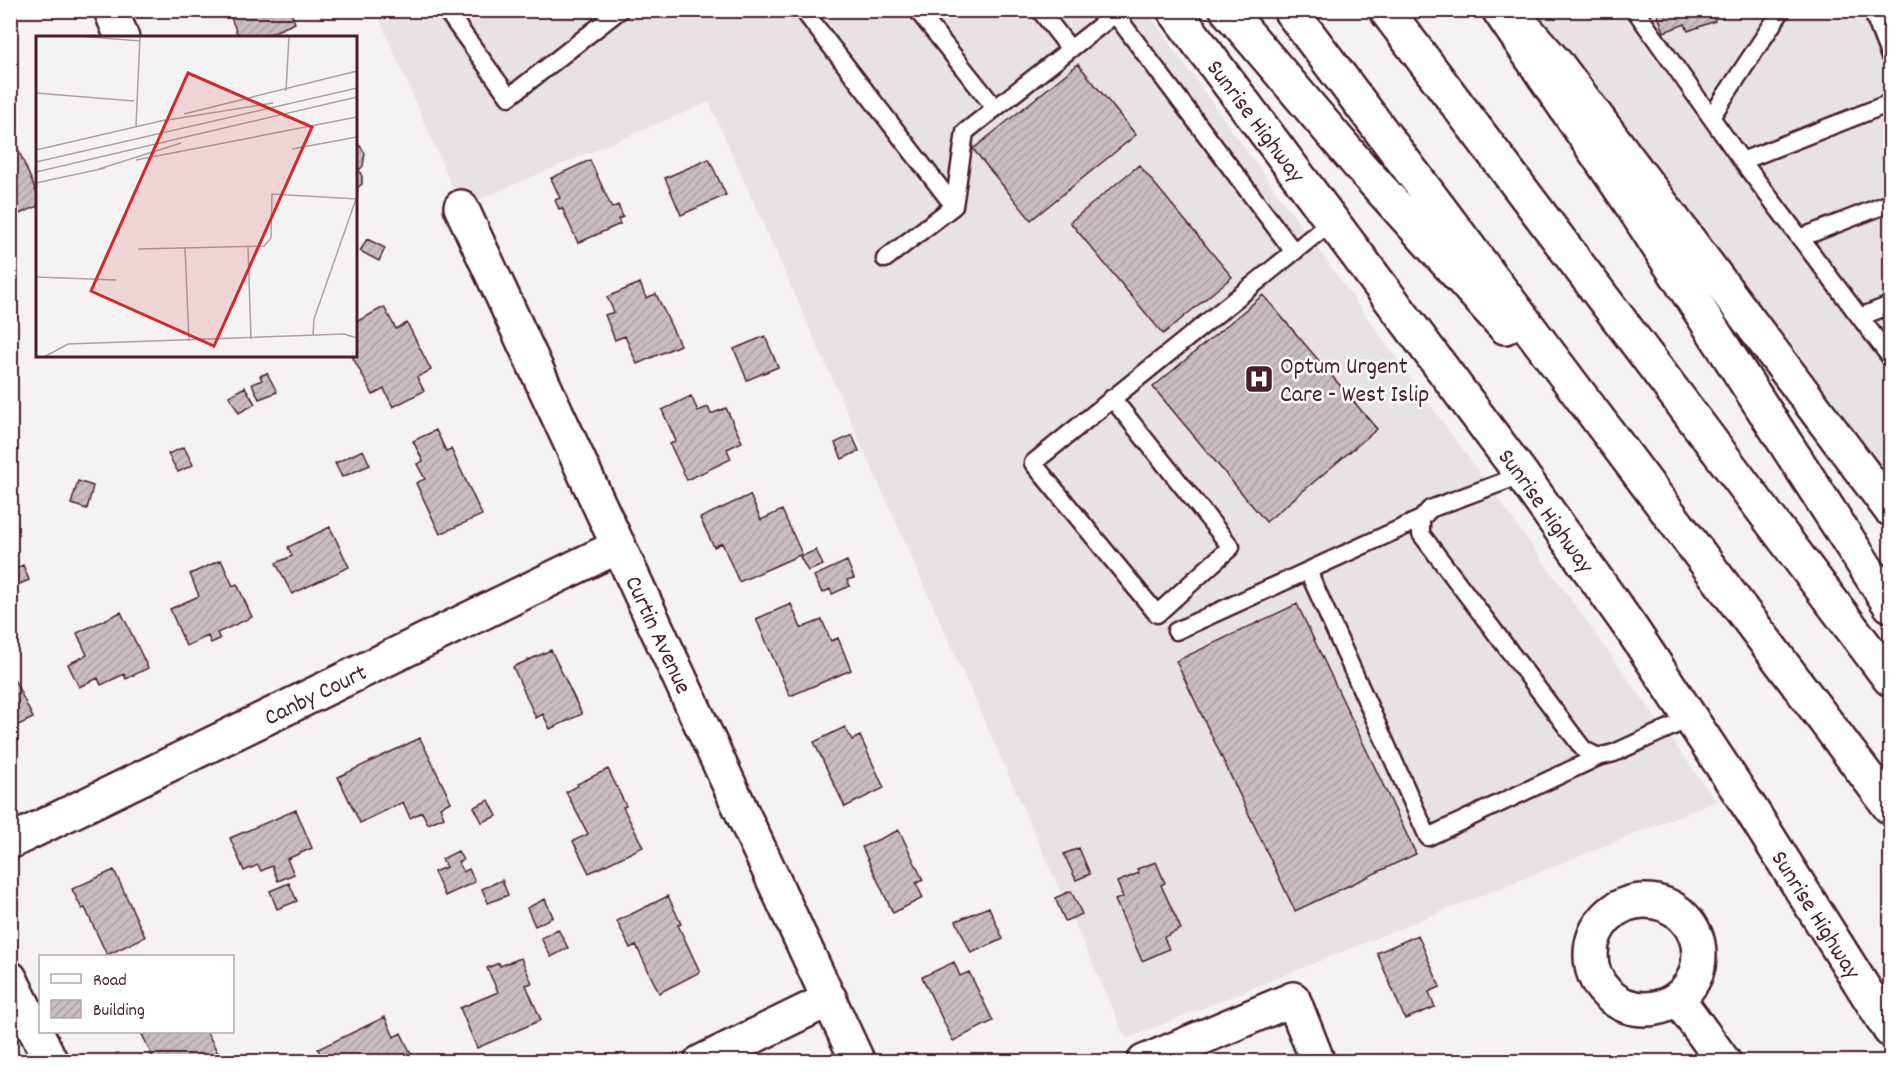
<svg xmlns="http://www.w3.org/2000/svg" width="1901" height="1072" font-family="Dekko,sans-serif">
<defs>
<pattern id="building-hatch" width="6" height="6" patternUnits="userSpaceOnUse" patternTransform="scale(1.5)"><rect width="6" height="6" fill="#cabdc1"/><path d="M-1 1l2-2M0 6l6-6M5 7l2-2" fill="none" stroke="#afa2a6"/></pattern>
</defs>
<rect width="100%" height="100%" fill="#f4f2f2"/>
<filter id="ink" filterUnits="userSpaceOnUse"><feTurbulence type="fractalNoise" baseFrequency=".0167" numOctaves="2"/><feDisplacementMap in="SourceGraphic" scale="12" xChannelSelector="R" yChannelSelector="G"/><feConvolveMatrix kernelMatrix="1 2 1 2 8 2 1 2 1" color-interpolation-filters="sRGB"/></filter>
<g filter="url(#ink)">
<!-- built -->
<path fill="#e7e2e3" d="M376,11h770l570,790 -590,238 -417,-937 -248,105z
M1533,11h357v483z"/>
<!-- building -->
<path fill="url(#building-hatch)" stroke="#4a1f2b" stroke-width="1.5" d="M228,10h62l5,13 -35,15h-21z
M1656,10h55l4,11 -27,10 -3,-7 -21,8z
M1078,64l58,71 -105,85 -58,-71z
M13,137l25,59v10l-28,12v-80z
M356,145l4,1 5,7 -2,13 -4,4 3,7v7l-4,3 -2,13z
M709,159l17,36 -45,20 -16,-37z
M590,160l22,48 6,-3 5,12 -5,2 2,5 -42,19 -16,-35 -3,1 -4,-9 5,-2 -9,-20z
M1139,165l93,112 -69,57 -93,-112z
M367,239l18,9 -6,13 -19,-10z
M640,283l6,15 10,-4 24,51 -43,19 -12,-28 -10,4 -10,-25 9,-3 -7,-15z
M1263,295l114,134 -111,93 -113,-135z
M384,307l12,22 11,-6 24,47 -14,7 7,14 -31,16 -9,-18 -11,6 -21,-39h4v-34z
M765,336l13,31 -31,13 -13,-31z
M267,373l10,19 -18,7 -7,-15 10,-4 -2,-4z
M245,387l10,17 -16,9 -10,-17z
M691,396l7,15 10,-4 3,7 15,-6 16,34 -15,7 4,10 -44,21 -17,-36 6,-3 -14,-31z
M436,430l10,21 5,-2 31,66 -42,19 -24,-51 9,-4 -8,-15 6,-3 -10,-20z
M852,435l7,16 -17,8 -7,-16z
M184,447l9,18 -15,7 -10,-18z
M363,450l7,15 -28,12 -7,-14z
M78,481l15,5 -6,23 -16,-5z
M750,495l11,25 21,-10 20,44 -63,28 -17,-39 -8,4 -14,-29z
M330,527l19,40 -57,27 -16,-31 16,-7 -4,-9z
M816,550l7,15 -15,6 -8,-14z
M221,560l12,26 4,-2 15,33 -35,16 3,6 -9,4 -3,-7 -22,10 -16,-37 29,-13 -9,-22z
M847,561l7,17 -7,2 3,6 -18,8 -2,-5 -8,4 -8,-17z
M23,565l6,15 -19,8v-17z
M791,604l10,24 21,-8 9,21 7,-3 13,32 -61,26 -34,-77z
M1297,604l119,250 -121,57 -119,-250z
M121,612l27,56 -22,11 -2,-5 -23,11 -3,-7 -19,9 -11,-23 19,-9 -10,-22z
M551,650l31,64 -32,15 -7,-15 -7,4 -23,-51z
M10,671l23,47 -23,11z
M845,727l7,13 8,-4 24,52 -39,19 -31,-65z
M420,738l31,64 -11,5 4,10 -16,7 -6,-12 -12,6 -7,-16 -43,21 -22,-46z
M608,769l18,37 -3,1 20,40 -54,26 -16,-32 15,-7 -22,-42 12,-6 -1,-2z
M489,800l8,16 -15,6 -8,-15z
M296,810l16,38 -25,11 7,15 -16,7 -6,-15 -11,5 -3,-6 -14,6 -14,-33z
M899,830l24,50 -7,3 7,15 -30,15 -31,-66z
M1079,848l11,26 -14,6 -12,-26z
M458,851l5,9 -5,2 5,10 6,-3 6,13 -30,14 -11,-24 12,-5 -4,-8z
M1156,862l9,21 -4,2 20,44 -17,8 5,12 -27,12 -27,-61 8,-3 -6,-15 22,-9 -2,-4z
M114,870l31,67 -38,18 -22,-47 -3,1 -10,-20z
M502,880l6,15 -20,8 -6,-14z
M289,883l8,18 -20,8 -7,-18z
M1071,891l11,23 -17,7 -10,-23z
M668,896l13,28 -3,1 22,47 -41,21 -23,-48 -6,3 -13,-27z
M545,899l8,18 -18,9 -8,-18z
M989,907l14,32 -32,14 -15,-32z
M558,929l10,19 -17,9 -10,-19z
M1418,935l22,52 -11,5 6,15 -30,12 -28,-66z
M521,958l11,25 -6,2 15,35 -64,28 -17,-40 38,-16 -11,-24 12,-5 1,3z
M954,962l6,14 9,-4 24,49 -40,20 -31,-64z
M385,1017l9,20 7,-4 14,29h-91l-6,-13z
M141,1032h66l13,25 -9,5h-56z"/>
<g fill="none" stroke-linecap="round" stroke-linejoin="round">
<!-- service casing -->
<g stroke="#4a1f2b" stroke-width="21">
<path id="service" d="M446,10l63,87 111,-87
M803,10l151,196
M917,10l78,98
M1040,10l30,39
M1635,10l107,151
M1872,10l18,47
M1890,103l-148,58 148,196
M1711,117l71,-107
M1800,238l90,-35
M885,259l69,-53 11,-74 150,-118 179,238
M1860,317l30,-12
M1112,398l119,149 -74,67 -124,-151 299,-242
M1522,475l-92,34 -9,10v15l163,216 14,7
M1308,571l120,266 170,-80 16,-4 77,-35
M1176,631l245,-112"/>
</g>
<!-- minor casing -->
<g stroke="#4a1f2b" stroke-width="38">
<g id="minor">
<path d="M111,10l11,28"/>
<path id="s1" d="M461,207l397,855"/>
<path id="s2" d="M10,842l609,-296"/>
<circle cx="1645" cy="955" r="54"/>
<path d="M10,978l41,84"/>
<path d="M1678,999l46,63"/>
<path d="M701,1062l129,-63"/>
<path d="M1144,1062l149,-63 25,63"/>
</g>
</g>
<!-- secondary casing -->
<g stroke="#4a1f2b" stroke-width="38">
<g id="secondary">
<path id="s3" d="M1174,10l348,465 111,156 119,180 138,219"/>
<path d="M1523,26l36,41 331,442"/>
</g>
</g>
<!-- motorway casing -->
<g stroke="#4a1f2b" stroke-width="38">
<path id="motorway" d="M1227,10l132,155 146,162
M1290,10l600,797
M1386,10l504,669
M1499,10l130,191 261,404"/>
</g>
<!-- service -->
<use href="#service" stroke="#fff" stroke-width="16"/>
<!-- minor -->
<use href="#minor" stroke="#fff" stroke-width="33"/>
<!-- secondary -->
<use href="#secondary" stroke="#fff" stroke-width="33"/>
<!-- motorway -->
<use href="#motorway" stroke="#fff" stroke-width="33"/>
</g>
</g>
<!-- icons -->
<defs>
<g id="hospital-square" transform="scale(1.5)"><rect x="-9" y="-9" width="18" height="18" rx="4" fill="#4a1f2b" stroke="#fff"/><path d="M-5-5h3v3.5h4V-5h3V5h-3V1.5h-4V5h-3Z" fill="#fff"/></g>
</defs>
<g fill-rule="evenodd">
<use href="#hospital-square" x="1259" y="379"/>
</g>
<g text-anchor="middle" stroke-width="5" stroke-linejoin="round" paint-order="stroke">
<!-- street labels -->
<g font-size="24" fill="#4a1f2b" stroke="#fff">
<text dy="8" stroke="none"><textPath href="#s3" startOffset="138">Sunrise Highway</textPath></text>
<text dy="8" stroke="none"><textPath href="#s3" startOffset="624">Sunrise Highway</textPath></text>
<text dy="8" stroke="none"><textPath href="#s1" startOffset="471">Curtin Avenue</textPath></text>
<text dy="8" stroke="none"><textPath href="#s2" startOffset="339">Canby Court</textPath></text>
<text dy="8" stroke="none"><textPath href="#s3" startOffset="1110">Sunrise Highway</textPath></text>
</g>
<!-- poi labels -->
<g font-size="24" fill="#4a1f2b" stroke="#fff" text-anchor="start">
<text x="1280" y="373">Optum Urgent<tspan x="1280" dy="28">Care - West Islip</tspan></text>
</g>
</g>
<!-- overview -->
<g transform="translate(36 36)">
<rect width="321" height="321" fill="#f4f2f2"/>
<path fill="none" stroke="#b09ea2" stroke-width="1.5" d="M42,0l62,5M250,55l3,-55M0,57l98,8M148,78l173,-43M125,85l112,-18M100,90l4,-90M256,113l65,-12M0,114l129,-30M100,124l221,-43M0,126l321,-74M63,133l82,-26M0,136l321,-75M0,147l69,-15M212,211l3,92M149,212l4,93M102,213l126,-3 7,-8 1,-44 85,5M0,241l80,3M277,300l1,-17 42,-120M8,321l24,-13 276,-10 13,4"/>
<path fill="#d62828" fill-opacity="0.15" stroke="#d62828" stroke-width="3" d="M152,37l124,54 -98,219 -123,-55z"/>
<rect width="321" height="321" fill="none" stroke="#4a1f2b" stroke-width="3"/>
</g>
<!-- margin -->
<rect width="1901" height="1072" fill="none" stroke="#fff" stroke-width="36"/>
<rect x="18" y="18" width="1865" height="1036" fill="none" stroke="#4a1f2b" stroke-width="2" filter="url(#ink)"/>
<!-- legend -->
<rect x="39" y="955" width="195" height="78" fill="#ffffff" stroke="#b7a5aa" stroke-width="1.5"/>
<rect x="51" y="974" width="30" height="9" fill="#ffffff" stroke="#b7a5aa" stroke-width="1.5"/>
<text x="93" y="985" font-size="18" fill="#4a1f2b">Road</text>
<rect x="51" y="1000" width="30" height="18" fill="url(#building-hatch)" stroke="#b7a5aa" stroke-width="1.5"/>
<text x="93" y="1015" font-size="18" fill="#4a1f2b">Building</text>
</svg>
